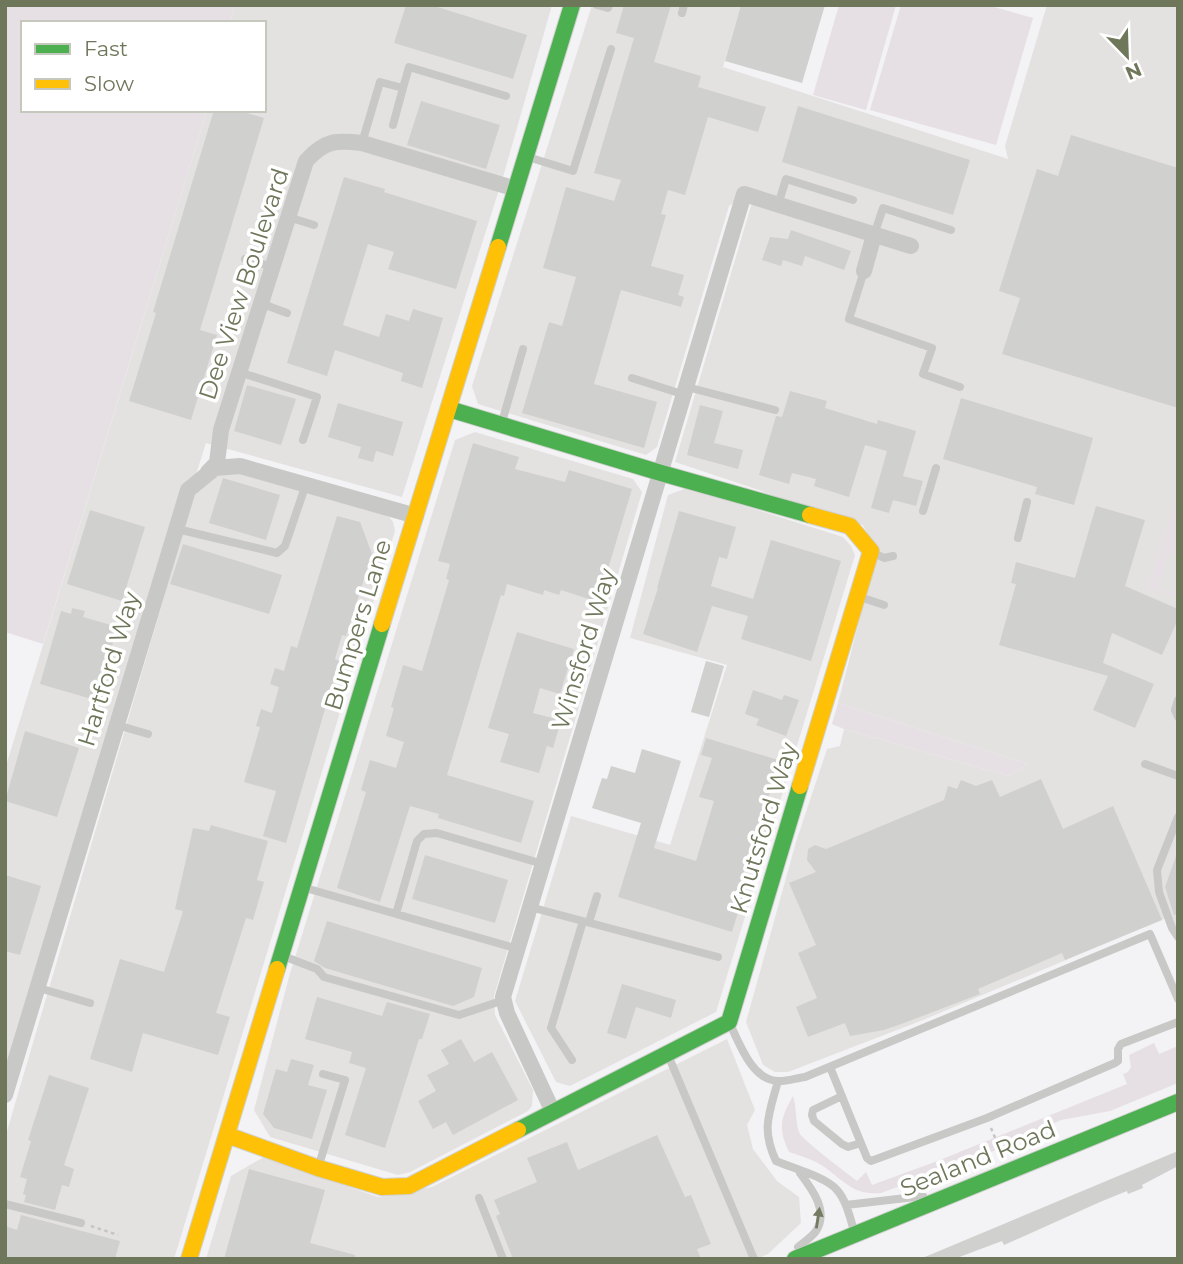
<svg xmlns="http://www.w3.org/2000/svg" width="1183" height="1264" font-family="Montserrat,sans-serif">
<rect width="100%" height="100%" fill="#f3f2f4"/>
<!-- built -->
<path fill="#e4e2e1" d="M235,5h317l-49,172 -101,320 -196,-54 -201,633v-307l202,-659h57v-87h-34z
M592,5h149l-18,62 285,92 -3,-13 42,-141h131v939l-12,-26 -243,102 -135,52h-13l-12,-7 -17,-43 50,-180 31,-93 13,-3 4,-17 165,47 18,-12 -189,-61 39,-151 -14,-27 -188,-63 81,-273 -27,17 -72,241 -11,8 -168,-51 -6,-18z
M475,432l158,47 9,13 -148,504 1,19 38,75 -1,16 -4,5 -118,61 -12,3 -128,-38 -16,-27 35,-133 166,-537z
M228,469l160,46 5,7 2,9 -221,728h-169v-121l189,-643 6,-12z
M687,488l156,49 8,9 4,9 -139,457 -146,74 -14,-4 -41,-81 56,-185 99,29 57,-180 -97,-27 38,-143z
M727,1039l28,71 -8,15 6,24 24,32 22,16 2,26 -33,31 -12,5h-550l25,-83 33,-19 114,40 54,-10z"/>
<!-- green -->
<path fill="#e6e0e4" d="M5,5h230l-5,18h-207v87h184l-164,534 -38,-12z
M839,5h57l-30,105 -53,-15z
M901,5h86l46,13 -37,127 -126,-35z
M1178,494v63l-9,-3 -10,34 19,6v5l-31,-11z
M838,703l189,61 -18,12 -165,-47 -12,-5z
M1154,1043l5,11 19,-8v37l-68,28 -49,9 -54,26 -126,47c-32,3 -39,-17 -65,-31 -8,-4 -18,-7 -27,-10 -11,-24 -9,-33 4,-56 4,11 2,29 7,38 5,8 47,39 57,47l9,-9 6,13 68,-25 187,-76 -4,-10 5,-2 3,-5 -2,-12z"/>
<!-- building -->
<path fill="#d0d0cf" d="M406,5h25l96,30 -14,44 -119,-36z
M624,5h47l-17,57 47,14 -3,11 68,20 -8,25 -50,-15 -23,78 -17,-5 -7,24 5,1 -15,51 33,9 -6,20 6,2 -3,10 -60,-17 -27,94 63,18 -13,46 -122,-35 27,-91 13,4 14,-49 -33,-9 23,-81 48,14 7,-21 -27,-7 40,-135 -18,-5z
M741,5h84l-23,78 -77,-22z
M421,101l79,24 -14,44 -79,-24z
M798,106l172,54 -17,55 -171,-53z
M214,110h23l27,8 -64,212 17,5 -26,85 -62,-19 27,-88 -3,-1z
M1071,135l107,33v240l-176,-54 18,-56 -21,-7 38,-122 21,7z
M344,177l41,12 -1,3 93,29 -21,68 -68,-20 6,-17 -26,-8 -25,81 36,12 7,-23 23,7 4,-12 30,9 -21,70 -21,-7 2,-8 -68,-23 -8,26 -40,-13z
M791,230l60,21 -7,19 -39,-14 -3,10 -19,-6 -2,6 -19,-6 8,-23 18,2z
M247,385l49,14 -15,46 -47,-14z
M790,391l37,10 -2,7 52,16 1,-4 38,11 -13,45 20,5 -7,25 -23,-6 -4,13 -18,-5 16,-57 -22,-6 -16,52 -35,-11 2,-7 -24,-6 -3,11 -30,-9 17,-59 6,1z
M961,398l132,40 -19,67 -39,-11 2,-7 -94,-28z
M338,403l65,19 -10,34 -17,-5 -3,11 -15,-4 3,-11 -33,-10z
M700,405l23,6 -9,32 29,7 -5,19 -51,-14z
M473,443l46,14 -4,12 50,13 4,-12 63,19 -34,113 -37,-12 -2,5 -15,-5 -1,5 -36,-11 -3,12 -3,-1 -54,180 87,26 -13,42 -83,-25 1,-4 -29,-8 -30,96 -43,-14 29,-96 -5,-2 9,-30 26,8 8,-26 -18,-6 8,-28 -3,-1 12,-42 19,6 27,-91 -3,-1 4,-15 -12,-3z
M223,478l57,17 -14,45 -57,-17z
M1096,506l49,14 -20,66 53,23v10l-16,36 -50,-22 -9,30 51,21 -19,44 -42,-18 15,-34 -109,-31 17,-61 -5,-1 5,-21 59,16z
M90,510l55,17 -23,74 -55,-17z
M679,511l57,16 -9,32 -8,-2 -8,29 42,13 18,-59 70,21 -30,100 -70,-22 7,-23 -36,-10 -15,46 -54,-18 15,-46h-1z
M337,516l23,6 12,32 -26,82 -4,-1 -7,24 4,2 -53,182 -23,-7 13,-45 -32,-9 16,-55 -4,-1 5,-17 11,4 7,-26 -9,-3 5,-16 9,3 7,-25 6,2z
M183,544l99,31 -13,39 -99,-30z
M72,608l13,3 -2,6 35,10 -23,73 -55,-16 21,-73 10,3z
M517,632l57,17 -14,45 -20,-6 -7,25 23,6 -1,4 5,1 -7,24 -6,-2 -8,27 -39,-11 9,-28 -21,-6z
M706,661l18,5 -15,51 -18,-5z
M753,690l29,10 2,-5 15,5 -13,36 -30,-11 3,-6 -14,-5z
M25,731l54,17 -22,69 -52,-16z
M706,738l72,22 -8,25 2,1 -29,89 6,2 -17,55 -114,-35 23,-74 -49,-15 10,-30 5,1 4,-13 24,7 7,-24 39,12 -27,87 42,13 18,-60 -15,-4 13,-39 -11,-3z
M1041,779l22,50 50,-23 49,114 -97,40 -3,-7 -84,36 2,5 -76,29 -20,7 -34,6 -5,-13 -37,14 -12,-30 21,-9 -19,-45 18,-8 -27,-62 27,-11 -9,-12 1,-11 7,-4 11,4 118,-49 4,-14 9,3 4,-9 15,6 16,-6 8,17z
M211,825l57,16 -11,39 7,2 -11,38 -7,-2 -30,95 14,4 -12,38 -75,-22 -11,39 -42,-13 30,-100 44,13 19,-61 -8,-2 18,-81 16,3z
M425,855l83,25 -13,43 -83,-24z
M1176,856l2,58 -4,1 -9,-28z
M5,875l36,11 -21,69 -15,-4z
M327,921l155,47 -8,29 -21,9 -128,-38 -11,-7z
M622,984l54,16 -5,18 -35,-11 -10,32 -19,-6z
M317,997l65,19 5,-14 43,12 -8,25h-3l-34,109 -40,-13 21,-67 -17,-5 3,-11 -47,-13z
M461,1039l13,23 18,-10 26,48 -65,35 -7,-13 -13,7 -15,-28 18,-10 -9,-16 22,-11 -8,-14z
M291,1059l23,6 -6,20 19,5 -15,49 -38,-11 -11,-14 13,-45 11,3z
M49,1075l40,13 -25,77 10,4 -5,18 -7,-2 -7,25 -31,-8 2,-7 -3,-1 4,-15 -7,-2 11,-36 -3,-1z
M657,1135l28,62 6,-2 20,49 -14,5 4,10h-188l-17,-43 4,-2 -6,-14 43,-18 -10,-24 40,-16 11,28z
M1178,1151v15l-36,19 1,3 -15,6 -1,-3 -27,11 -96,43 -2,-4 -48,18h-34z
M249,1169l76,21 -15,53 45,12v4h-131z
M21,1215l99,26 -5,18h-110v-33l12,4z"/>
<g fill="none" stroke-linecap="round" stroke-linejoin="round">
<!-- fast casing -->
<g stroke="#d0d0cf" stroke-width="18">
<path id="fast" d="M498,247l74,-242
M449,409l212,64 149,42
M277,969l105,-345
M518,1130l211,-108 71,-236
M795,1259l383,-157"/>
</g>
<!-- slow casing -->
<g stroke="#d0d0cf" stroke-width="18">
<path id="slow" d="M382,624l116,-377
M800,786l71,-235 -21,-25 -40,-11
M227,1135l91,33 64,19 27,-1 109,-56
M189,1259l88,-290"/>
</g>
<!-- path -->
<path stroke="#c4c5c4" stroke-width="2.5" stroke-dasharray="3.5 3.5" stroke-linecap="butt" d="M991,1128l11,26
M91,1226l27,9"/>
<!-- lane -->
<path stroke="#c8c8c6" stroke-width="8" d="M597,5l11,3 1,-3
M682,13l2,-8
M393,125l10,-37
M362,143l18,-61 23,6 6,-21 97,29
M528,157l45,14 38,-122
M778,205l8,-26 67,21
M288,217l26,8
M874,235l9,-27 68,22
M245,259l28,8
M864,271l-15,48 83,29 -9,26 37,13
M260,303l27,10
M239,372l78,25 -14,43
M632,378l53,17
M687,387l88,23
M502,422l21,-73
M923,511l13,-43
M177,529l100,24 8,-7 21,-62
M1018,538l9,-36
M872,552l12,6 9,-2
M860,597l24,8
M1178,700l-3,10 3,7
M117,725l31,9
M1145,764l33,12
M1178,817l-21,53 2,22 13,36 6,9
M302,887l216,62
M530,907l188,50
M396,914l21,-73 7,-7 13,-1 106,31
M589,922l8,-26
M283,956l34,13 7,8 135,38 45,-15
M39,988l51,15
M729,1022c10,20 22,57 48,59 9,1 19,-3 28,-4l345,-143 28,65
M668,1055l86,204
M572,1060l-21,-32 32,-107
M830,1067l37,91 4,3 116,-43 128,-55 3,-2v-12l3,-5 57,-22
M778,1081c-9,33 -17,48 -2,80 16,7 50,16 61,29 9,10 13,27 17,41
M842,1096l-29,14 -1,5 2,6 28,23 6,3 13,-4
M318,1168l27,-88 -22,-6
M479,1198l24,61
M5,1204l76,19
M846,1205l77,-9
M798,1247c6,-5 14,-10 18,-16 13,-20 -4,-42 -16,-58"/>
<!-- street -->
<path stroke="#c8c8c6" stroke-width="16" d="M864,271l10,-36
M208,472l9,-9 4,-33 85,-269c19,-21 30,-21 56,-18l154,46
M5,1095l183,-605 27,-22 25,-2 176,50
M553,1112l-46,-99 -4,-16 241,-803 167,52"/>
<!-- fast -->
<use href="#fast" stroke="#4caf50" stroke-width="16"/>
<!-- slow -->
<use href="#slow" stroke="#ffc107" stroke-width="16"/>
</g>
<!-- one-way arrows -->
<defs><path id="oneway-solid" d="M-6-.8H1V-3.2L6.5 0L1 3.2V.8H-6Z" transform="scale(1.75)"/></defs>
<use fill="#737b60" href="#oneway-solid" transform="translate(818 1218) rotate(-81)"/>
<g text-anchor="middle" stroke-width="7" stroke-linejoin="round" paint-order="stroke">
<!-- street labels -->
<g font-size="24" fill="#6f775b" stroke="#fff">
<text transform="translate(244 284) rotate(-72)" y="8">Dee View Boulevard</text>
<text transform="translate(358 625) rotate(-73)" y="8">Bumpers Lane</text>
<text transform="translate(584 649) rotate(-73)" y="8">Winsford Way</text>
<text transform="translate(109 669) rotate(-73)" y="8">Hartford Way</text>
<text transform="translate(764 828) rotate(-73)" y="8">Knutsford Way</text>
<text transform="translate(978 1159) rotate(-22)" y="8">Sealand Road</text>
</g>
</g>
<!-- border -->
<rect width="1183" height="1264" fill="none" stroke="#6f775b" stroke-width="14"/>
<!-- legend -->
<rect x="21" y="21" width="245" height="91" fill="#ffffff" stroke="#c5c9bd" stroke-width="2"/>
<rect x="35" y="44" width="35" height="10" fill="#4caf50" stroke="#c5c9bd" stroke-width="2"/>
<text x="84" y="56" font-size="21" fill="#6f775b">Fast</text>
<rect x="35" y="79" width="35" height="10" fill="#ffc107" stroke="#c5c9bd" stroke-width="2"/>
<text x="84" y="91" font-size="21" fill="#6f775b">Slow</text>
<!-- north arrow -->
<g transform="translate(1127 56) rotate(157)" stroke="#ffffff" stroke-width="5" paint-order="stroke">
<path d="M0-5L12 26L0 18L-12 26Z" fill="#6f775b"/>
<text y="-10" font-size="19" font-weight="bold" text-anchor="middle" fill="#6f775b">N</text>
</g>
</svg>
